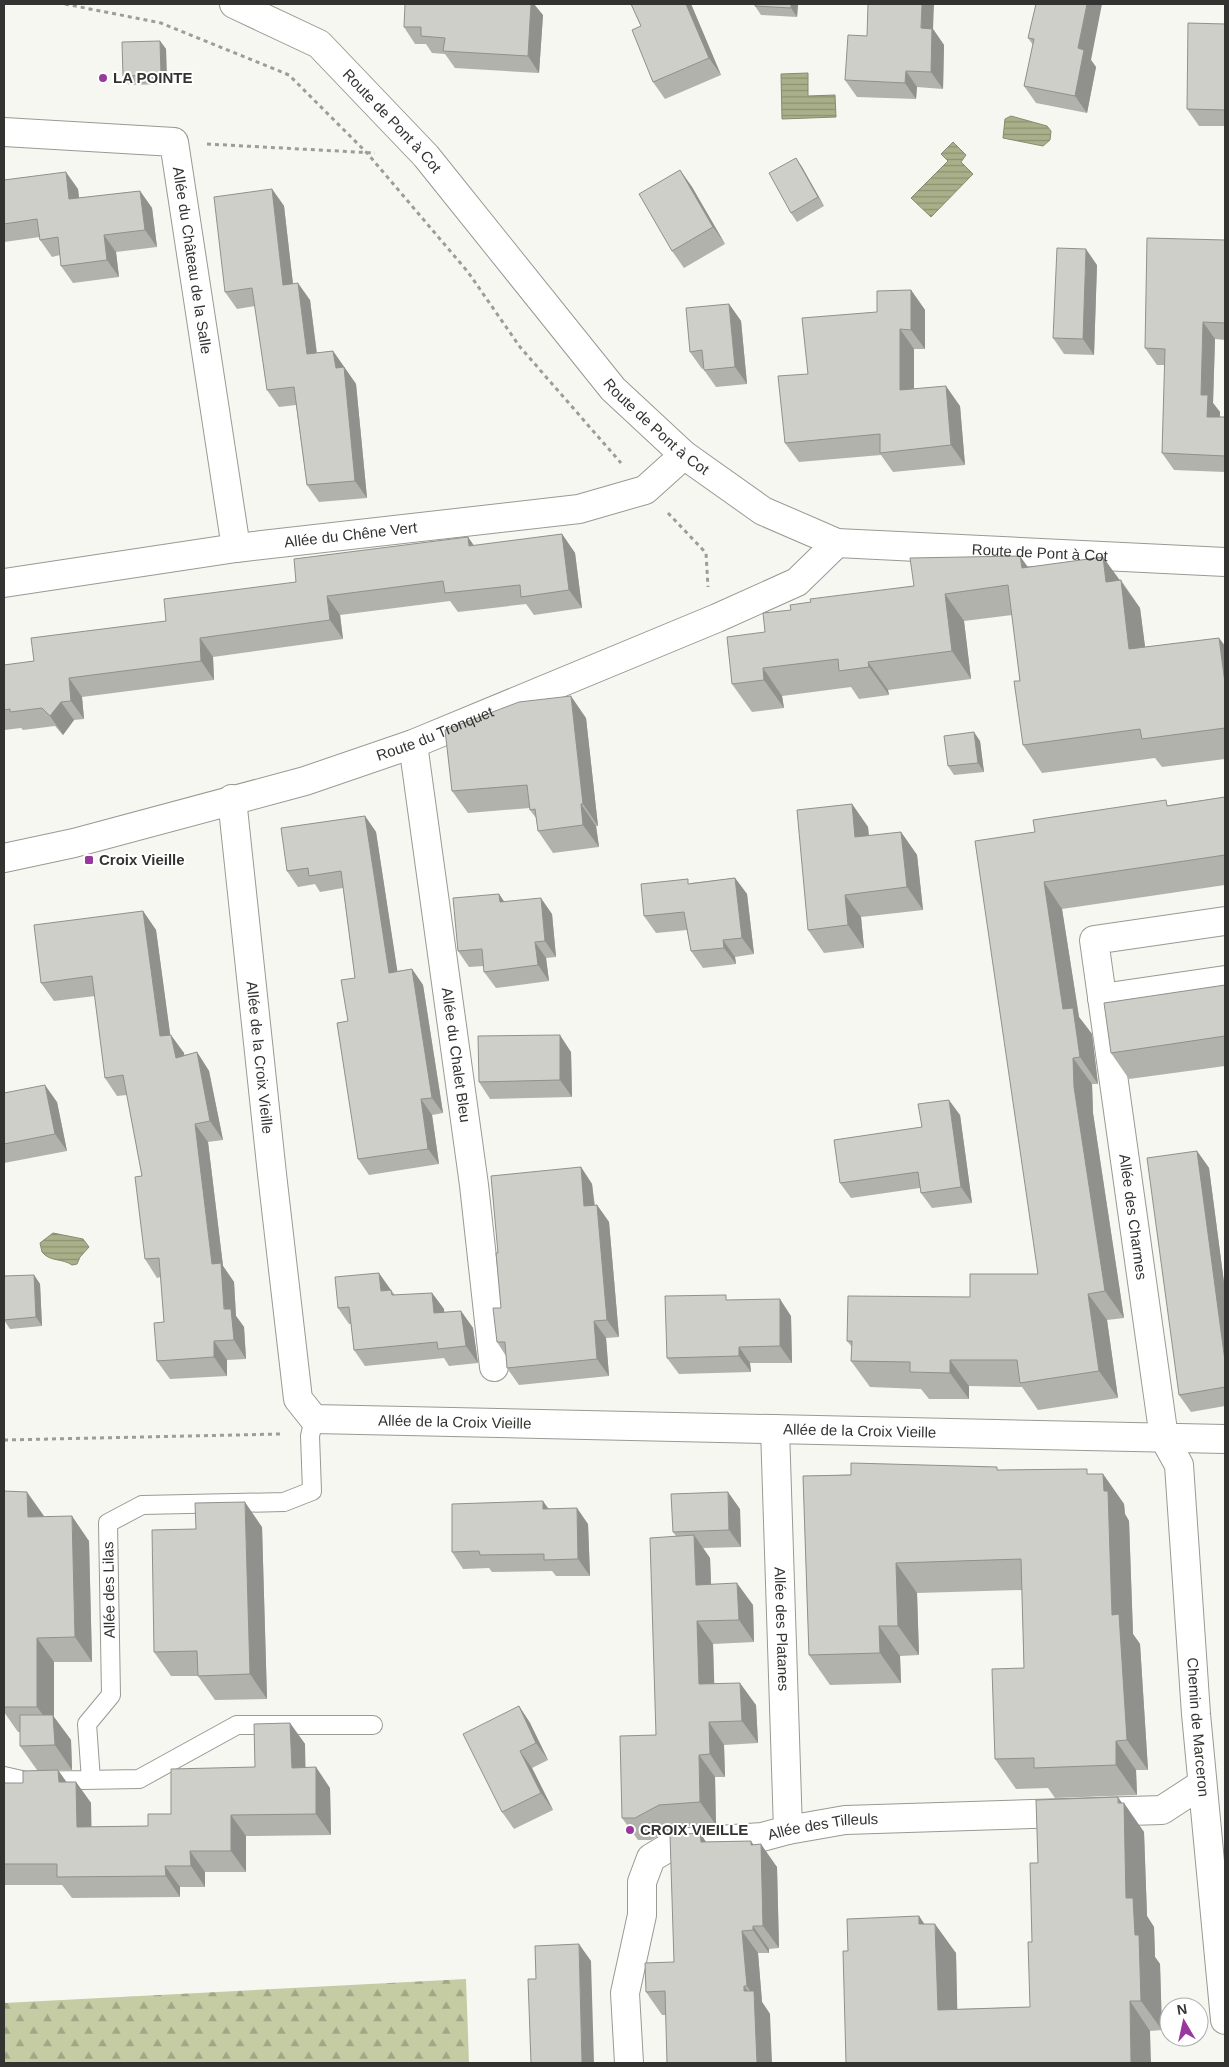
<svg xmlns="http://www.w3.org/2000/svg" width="1229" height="2067" font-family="Helvetica,sans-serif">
<defs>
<pattern id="forest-firs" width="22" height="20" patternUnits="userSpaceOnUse" patternTransform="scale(1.25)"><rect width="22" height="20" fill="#c5cca4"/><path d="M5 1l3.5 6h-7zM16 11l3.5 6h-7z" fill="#a1a686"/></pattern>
<pattern id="water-rules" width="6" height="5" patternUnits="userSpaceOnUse" patternTransform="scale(1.25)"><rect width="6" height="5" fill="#a9b089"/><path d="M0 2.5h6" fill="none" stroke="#8a9071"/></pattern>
</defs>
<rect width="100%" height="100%" fill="#f6f7f1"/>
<!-- forest -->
<path fill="url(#forest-firs)" d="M466,1979l3,84h-465v-60z"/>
<!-- water -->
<path fill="url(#water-rules)" stroke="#868b6f" d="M808,73v23l27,-1 1,22 -54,2 -1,-45z
M1011,116l36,10 4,5 -1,9 -7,6 -40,-8 2,-19z
M953,142l13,13 -5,7 12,12 -42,43 -20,-19 37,-37 -7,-7z
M53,1233l30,6 6,8 -9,10 -3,7 -5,1c-10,-7 -22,-3 -30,-13l-2,-9z"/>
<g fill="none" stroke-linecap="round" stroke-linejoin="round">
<!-- service casing -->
<g stroke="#989a93" stroke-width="20">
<path id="service" d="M4,1776l22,5 113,-2 98,-54h136
M91,1780l-4,-56 24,-29 -3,-172 34,-18 142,-3 28,-11 -2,-55 4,-17"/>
</g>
<!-- minor casing -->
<g stroke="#989a93" stroke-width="30">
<g id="minor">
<path id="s1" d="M4,132l170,10 62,406"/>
<path id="s2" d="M4,583l232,-35 343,-39 66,-19 39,-35"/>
<path id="s3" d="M413,744l61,441 20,182"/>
<path id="s4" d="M232,799l40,375 26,225 16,20 911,20"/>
<path id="s5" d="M1225,921l-131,19 70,498 15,27 17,249 29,306"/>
<path d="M1102,998l123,-18"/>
<path id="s6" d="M775,1429l13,401"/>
<path id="s7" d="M629,2063l-4,-70 17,-78v-33l9,-24 25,-15 86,-6 26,-7 57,-10 317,-10 40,-26"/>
</g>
</g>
<!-- tertiary casing -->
<g stroke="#989a93" stroke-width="30">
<g id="tertiary">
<path id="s8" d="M234,4l85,40 107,112 187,233 71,66 79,56 74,32 388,19"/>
<path id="s9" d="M4,858l70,-15 231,-62 108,-37 304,-126 80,-36 40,-39"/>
</g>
</g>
<!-- path -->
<path stroke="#9c9d98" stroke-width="3" stroke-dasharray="4 4" stroke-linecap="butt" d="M65,4l96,19 128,52 78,78 101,119 52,75 101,116
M207,144l168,9
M668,513l38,40 2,34
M4,1440l277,-6"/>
<!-- service -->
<use href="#service" stroke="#fff" stroke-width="18"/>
<!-- minor -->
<use href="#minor" stroke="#fff" stroke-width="28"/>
<!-- tertiary -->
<use href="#tertiary" stroke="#fff" stroke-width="28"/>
</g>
<!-- wall -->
<path fill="#b1b2ac" d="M691,4l30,71 -56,24 -12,-17 -12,-56z
M755,4h43l-1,13 -36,-2 -6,-9z
M1036,4l55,56 5,7 -9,46 -51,-10 -12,-17 9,-41 -5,-7z
M543,15l-4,58 -84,-5 -10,-14 -13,-1 -6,-9h-11l-11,-17z
M1225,24v102h-26l-12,-17z
M933,29l11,16 -1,44 -26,-2 -1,12 -59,-2 -12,-17 22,-44z
M160,41l6,8 1,35 -38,1 -6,-9z
M796,158l6,9 22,39 -27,16 -6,-9z
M680,170l12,17 33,57 -41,24 -12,-17z
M4,180l74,9 1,9 61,-7 12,17 5,39 -41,5 3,25 -46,6 -12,-17 -1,-11 -8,2 -12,-17v-3l-36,5z
M272,189l12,17 9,78 17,16 7,53 16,-2 23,33 11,114 -48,4 -12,-17 -11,-80 -17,2 -12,-17 -12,-84 -18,3 -12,-17z
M1225,240v100l-10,-1 -2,64 7,9v5h5v55l-51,-2 -12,-17 3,-88h-8l-12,-17z
M1097,265l-3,90 -30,-1 -11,-16z
M911,290l14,20v39h-11v40l46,17 5,59 -72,7 -12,-17 -82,7 -14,-19 23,-69 69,-62z
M729,304l12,17 6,63 -31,3 -12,-17v-2l-2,1 -12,-17z
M562,534l13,19 7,55 -48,7 -8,-11 -68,8 -8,-11 -110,14 3,24 -130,18 1,23 -132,17 2,22 -10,1 -11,15 -8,-9 -32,4 -2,-2 -17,2v-65l30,-4 132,-40 130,-39 172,-45 6,9z
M1028,568l93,12 19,28 5,39 74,-9 6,8v113l-63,8 -7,-9 -113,15 -19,-28 -3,-64 -8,-66 -48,6 7,58 -83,11 1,5 -30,4 -8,-12 -69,9 2,12 -32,4 -20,-28 33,-52 26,-22 20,-8z
M586,718l12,108h-2l3,21 -46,6 -15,-22 -2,-13 -6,-8v-2l-62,5 -16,-22z
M980,741l4,31 -30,3 -6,-9z
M1225,797v88l-163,24 17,108 13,17 6,50h-6l1,29 31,205 -17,2 11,78 -80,12 -16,-23 -53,-1v13h-40l-8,-10 -51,-2 -19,-26 1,-14 -5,-6 123,-44 68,-23 -3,-442 135,-27z
M852,804l16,23 1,9 32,-4 16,23 6,55 -62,7 3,31 -40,5 -16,-23z
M365,816l11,16 21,139 15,-2 11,16 20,128 -11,2 7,49 -70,11 -11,-16 -10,-138 7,-43 -12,-90 -23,4 -5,-8 -17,3 -11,-16z
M735,878l12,16 7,60 -19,3 1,7 -33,4 -12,-17 -4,-21 -31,3 -12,-17 47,-33z
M499,894l5,8 48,12 4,43 -10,1 3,23 -53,7 -12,-16v-6l-15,1 -11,-16z
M143,911l13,19 14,105 14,18v2l13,-3 12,19 14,69 -15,2 15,124 11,16 2,34 8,11 2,32 -19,1v16l-57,3 -13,-18 7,-39 -3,-45 -4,1 -12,-19 -3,-83 -15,-81 -10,1 -12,-18 -10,-82 -41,5 -13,-18z
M1225,985v81l-96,13 -18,-26z
M571,1052l1,45 -82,2 -11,-17z
M4,1093l53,9 10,49 -63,12z
M960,1115l12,88 -40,5 -11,-15 -1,-5 -69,10 -11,-15 82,-56z
M1197,1151l12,17 16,122v116l-34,6 -12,-17z
M581,1167l11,17 3,21h2l12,17 10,115 -13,1 3,38 -90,9 -12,-17 -1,-12 -9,-14 4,-34 -3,-55z
M34,1275l6,9 2,42 -32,3 -6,-9z
M391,1290l4,5 37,-2 12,16v3l17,-1 12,17 5,35 -29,3 -5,-8 -79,8 -11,-16 -3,-26h-2l-11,-16z
M730,1300l61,16 1,47h-42l1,9 -72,2 -12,-16z
M999,1470l91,4h13l21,30 1,10 4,7 4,113 7,10 8,126h-12l1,25 -82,3 -7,-10 -32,1 -21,-30 29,-91 -2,-78 -105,3 2,62 -19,1 1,27 -71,2 -21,-30 -6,-179z
M4,1491l40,26 45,24 3,121h-38v55l17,23 1,30h-35l-17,-24v-14h-2l-14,-20z
M548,1508l40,16 2,52h-34l-4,-5 -60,1 -3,-4 -26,1 -11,-17z
M740,1509l1,38 -38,1 7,10 1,26 42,21 1,37 -41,2 1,39 42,22 2,38 -34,2 1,32h-10l1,48 -41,2 -24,13h-13l-16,-22 34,-83 20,-199 -3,-4z
M262,1527l5,172 -52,1 -17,-24h-27l-17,-24z
M519,1706l11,17 18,37 -16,8 21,42 -39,19 -12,-17z
M290,1723l15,21v23l25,21 1,47 -85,1v36h-41v15h-25v10l-108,1 -10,-13h-58v-102h19l35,-13 8,12h10l15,21v24l57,-1 23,-12 84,-47z
M1122,1803l22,29 3,84 7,11 1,30 5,7 2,66 -12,1 -304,32 2,-112 71,-35 5,8 32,29 1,56 73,-2 2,-65 6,-79z
M751,1841l2,4 24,22 2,81 -10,1v4h-11l4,49 8,12 -108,1 -16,-23 28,-30 33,-120z"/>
<!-- shaded-wall -->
<path fill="#90918c" d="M531,4h3l9,11 -4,58 -11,-17z
M686,4h5l30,71 -12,-17z
M791,4h7l-1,13 -6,-9z
M922,4h12l-1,25 11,16 -1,44 -12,-17 -10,-44z
M1087,4h15l-11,56 5,7 -9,46 -12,-17 3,-48z
M160,41l6,8 1,35 -6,-9z
M906,71l11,16 -1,12 -11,-16z
M796,158l6,9 22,39 -6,-9z
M680,170l12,17 33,57 -12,-17z
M66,172l12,17 3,27 -12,-17z
M272,189l12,17 11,96 -12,-17z
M140,191l12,17 5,39 -12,-17z
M104,235l12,17 3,25 -12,-17z
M1086,249l11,16 -3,90 -11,-16z
M298,283l12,17 9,72 -12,-18z
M911,290l14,20v39l-14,-19z
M729,304l12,17 6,63 -12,-17z
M1203,322l12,17 -2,64 7,9 -1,22 -12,-17 -6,-22z
M900,329l14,20v61l-14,-20z
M333,351l23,33 11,114 -12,-17z
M946,386l14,20 5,59 -14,-20z
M562,534l13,19 7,55 -13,-18z
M468,537l13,19 -12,-10z
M1020,556l20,28 -18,-16z
M1103,557l37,51 9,69 -20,-28 -23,-67z
M945,594l19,27 7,58 -19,-28z
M327,596l13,19 3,24 -13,-19z
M200,638l13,19 1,23 -13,-19z
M1219,638l6,8v37z
M868,662l20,28 1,5 -20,-28z
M763,668l19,28 2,12 -20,-28z
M69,678l13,19 2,22 -13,-18z
M571,696l15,22 12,108 -15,-22z
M61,702l13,18 -11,15 -13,-19z
M974,732l6,9 4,31 -6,-9z
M581,804l15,22 3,21 -16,-22z
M852,804l16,23 3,33 -16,-23z
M365,816l11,16 24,156 -11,-15z
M901,832l16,23 6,55 -16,-23z
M735,878l12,16 7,60 -12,-16z
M1044,882l18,27 17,108 13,17 6,50 -18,-27 -17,-48z
M499,894l11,16 -10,-8z
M845,895l16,22 3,31 -16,-23z
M541,898l11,16 4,43 -11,-16z
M143,911l13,19 17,125 -13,-19z
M723,940l12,17 1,7 -12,-16z
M535,942l11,16 3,23 -11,-16z
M412,969l11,16 20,128 -11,-15z
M171,1035l13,18 4,23 -12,-18z
M560,1035l11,17 1,45 -12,-17z
M197,1052l12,19 14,69 -13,-19z
M1073,1058l19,26 1,29 31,205 -19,-27 -31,-204z
M45,1085l12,17 10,49 -12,-17z
M421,1099l11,16 7,49 -11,-15z
M949,1100l11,15 12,88 -11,-16z
M195,1124l13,18 15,124 11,16 2,34 8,11 2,32 -12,-19 -22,-76z
M1197,1151l12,17 16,122v71z
M581,1167l11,17 4,39 -12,-17z
M597,1205l12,17 10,115 -12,-17z
M379,1273l12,17 -10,1z
M34,1275l6,9 2,42 -6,-9z
M432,1293l12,16 2,21 -12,-17z
M1088,1294l19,26 11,78 -19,-27z
M780,1299l11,17 1,47 -12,-17z
M461,1311l12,17 5,35 -12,-17z
M594,1321l12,17 3,38 -12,-17z
M214,1341l13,19v16l-13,-19z
M739,1347l11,16 1,9 -12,-16z
M950,1360l19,26v13l-19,-26z
M1103,1474l21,30 1,10 4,7 4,113 7,10 8,126 -21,-30 -15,-125 -8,-124z
M27,1492l17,24 -16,1z
M728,1492l12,17 1,38 -12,-17z
M543,1501l12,17 -12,-9z
M245,1502l17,25 5,172 -17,-25z
M577,1508l11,16 2,52 -12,-17z
M72,1516l17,25 3,121 -17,-25z
M694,1535l16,23 2,49 -16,-22z
M896,1563l21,30 2,62 -21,-29z
M737,1583l16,22 1,37 -15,-22z
M697,1621l16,23 2,62 -16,-22z
M879,1626l21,30 1,27 -21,-30z
M37,1638l17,24v55l17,23 1,30 -17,-25 -1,-15 -17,-23z
M740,1683l16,22 2,38 -16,-22z
M519,1706l11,17 18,37 -12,-17z
M709,1722l15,23 1,32 -15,-23z
M290,1723l15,21 1,45 -14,-21z
M1116,1741l20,29 1,25 -21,-30z
M520,1751l12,17 21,42 -12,-17z
M699,1755l16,22 1,48 -16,-23z
M316,1767l14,21 1,47 -15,-21z
M58,1770l15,21 -14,-9z
M76,1782l15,21 1,45 -15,-21z
M1118,1797l6,9v-3l20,29 3,84 7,11 1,30 5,7 2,66 -21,-29 -6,-66 -9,-37z
M231,1815l15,21v36l-15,-21z
M700,1833l16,23 -15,-14z
M751,1841l10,15v-12l16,23 2,81 -16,-22z
M190,1851l15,21v15l-14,-21z
M165,1866l15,21v10l-14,-21z
M919,1916l17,25 -1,-17 21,29 2,86 -20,-29 -19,-86z
M753,1926l16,23v4l-16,-23z
M742,1931l16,22 4,49 8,12 2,49h-15l-13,-77 11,15v-3l-8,-12z
M579,1944l12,17 3,102h-12z
M1130,2001l20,30 1,32h-20z"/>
<!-- building -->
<path fill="#cecfc8" stroke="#90918c" d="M405,4h126l-3,52 -85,-5 2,-13 -24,-2v-9h-17z
M631,4h55l23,54 -56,24 -21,-52 9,-4z
M755,4h36v4l-36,-2z
M868,4h54l-1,24 11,1 -1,43 -25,-1 -1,12 -60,-3 3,-45 19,1z
M1036,4h51l-9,44 6,2 -9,46 -51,-10 10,-47 -6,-1z
M1188,23l37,1v86l-38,-1z
M160,41l1,34 -38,1 -1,-34z
M796,158l22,39 -27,16 -22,-40z
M680,170l33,57 -41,24 -33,-57z
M66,172l3,27 71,-8 5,39 -41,5 3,25 -46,6 -3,-29 -18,3 -3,-21 -33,5v-44z
M272,189l11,96 15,-2 9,71 26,-3 3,17 8,-1 11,114 -48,4 -13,-98 -27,3 -15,-102 -27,4 -11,-95z
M1147,238l78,2v83l-22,-1 -2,73h7l-1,22h18v39l-63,-3 3,-104 -20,-1z
M1057,248l29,1 -3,90 -30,-1z
M911,290v40l-11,-1v61l46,-4 5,59 -71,8v-19l-95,9 -7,-67 30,-2 -6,-56 75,-6v-21z
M729,304l6,63 -31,3 -2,-20 -12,2 -4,-44z
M562,534l7,56 -48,7 -1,-12 -75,8 -2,-12 -116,15 3,24 -130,18 1,23 -132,17 2,23 -10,1 -11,14 -8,-8 -32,4v-3l-6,1v-45l30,-4 -3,-23 135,-17 -2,-22 132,-17 -2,-23 174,-22 1,9z
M1020,556l2,12 81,-11 3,25 15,-2 8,69 90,-11 6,45v45l-83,11 -2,-10 -117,16 -9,-64h6l-12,-96 -63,9 7,57 -84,11 1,5 -30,4 -1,-12 -75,9 1,12 -32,4 -5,-47 38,-5 -2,-19 28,-3 -1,-5 21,-3 -1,-3 104,-13 -4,-28z
M571,696l12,108h-2l2,21 -45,6 -3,-22 -5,1 -3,-25 -75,6 -7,-61 74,-28z
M974,732l4,31 -30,3 -4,-30z
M1225,797v58l-181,27 19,127 10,-1 7,49 -7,1 1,29 31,204 -17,3 11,77 -79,12 -3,-23h-67v13l-40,-1v-10l-59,-1 1,-20h-5l1,-45 122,1v-23h68l-63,-433 60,-9 -2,-12 133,-20 1,6z
M852,804l3,33 46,-5 6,55 -62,8 3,30 -40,5 -11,-120z
M365,816l24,157 23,-4 20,129 -11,1 7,50 -70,10 -21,-136 11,-2 -7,-41 14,-2 -14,-107 -32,5 -1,-8 -21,3 -6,-43z
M735,878l7,60 -19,2 1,8 -33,3 -7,-39 -40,4 -3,-32 47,-5v5z
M499,894l1,8 41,-4 4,43 -10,1 3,23 -54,7 -2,-23 -24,2 -5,-53z
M143,911l17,125 11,-1 5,23 21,-6 13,69 -15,3 17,140 9,-1 3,46h7l3,31 -20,1v16l-57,4 -3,-38 10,-1 -5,-64 -14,1 -10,-82 7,-1 -19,-101 -18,3 -13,-102 -51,7 -7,-58z
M1225,985v51l-114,17 -7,-50z
M560,1035v45l-81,2 -1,-46z
M45,1085l10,49 -51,10v-51z
M949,1100l12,87 -40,6 -3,-21 -78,11 -6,-43 88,-13 -4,-23z
M1197,1151l28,210v26l-46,8 -32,-237z
M581,1167l3,39 13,-1 10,115 -13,1 3,38 -90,9 -2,-26h-8l-4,-34h8l-5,-55h2l-7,-77z
M379,1273l2,18 10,-1 1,5 40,-2 2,20 27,-2 5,35 -28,3 -1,-7 -83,8 -5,-43 -11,1 -3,-31z
M34,1275l2,42 -32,3v-44z
M726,1295v5l54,-1v47l-41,1v9l-72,2 -2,-62z
M851,1463l146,4v3l90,-1v5h16l1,17h4l4,124 7,-1 8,126 -11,1v24l-82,3v-10l-39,1 -3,-90 32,-1 -3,-109 -125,4 2,63h-19l1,27 -71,2 -6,-179 48,-1z
M4,1491l23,1 1,25 44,-1 3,121 -38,1v69h-33z
M728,1492l1,38 -56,2 -2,-38z
M543,1501v8l34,-1 1,51 -34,1v-6l-64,1 -1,-4 -27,1v-48z
M245,1502l5,172 -52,2 -1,-25 -43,1 -2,-122 44,-1 -1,-26z
M694,1535l2,50 41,-2 2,37 -42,1 2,63 41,-1 2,38 -33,1 1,32 -11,1 1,47 -41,3 -24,13h-13l-2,-82 36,-1 -6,-197z
M519,1706l17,37 -16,8 21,42 -39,19 -39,-78z
M20,1715h33l2,30 -35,1z
M290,1723l2,45 24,-1v47l-85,1v36h-41l1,15h-26l1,10 -109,1v-13h-53v-81h19v-12l35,-1 1,12h17l1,45 71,-1v-12h23v-45l84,-2 -1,-43z
M1118,1797v6h6l2,95h7l2,37h4l2,66h-11l1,62h-285l-3,-112h5l-1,-32 72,-3v8h16l3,86 92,-3 -2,-65h4l-2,-79h8l-2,-63z
M700,1833l1,9 50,-1v4l10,-1 2,82h-10v4l-11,1 5,55h-3v5h10l3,72h-90l-2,-72 -19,1 -1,-29 29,-1 -4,-127z
M579,1944l3,119h-51l-3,-84h8l-1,-33z"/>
<!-- markers -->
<g fill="#98379e" stroke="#fff" stroke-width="2">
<circle cx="103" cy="78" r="5"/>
<rect x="84" y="855" width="10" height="10" rx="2.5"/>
<circle cx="630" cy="1830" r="5"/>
</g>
<g text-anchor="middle" stroke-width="4" stroke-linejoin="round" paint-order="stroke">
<!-- poi labels -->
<g font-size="15" font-weight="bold" fill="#333431" stroke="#fff" text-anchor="start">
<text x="113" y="83">LA POINTE</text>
<text x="99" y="865">Croix Vieille</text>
<text x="640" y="1835">CROIX VIEILLE</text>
</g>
<!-- street labels -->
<g font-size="15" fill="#333431" stroke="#fff">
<text dy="5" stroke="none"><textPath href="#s8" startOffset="200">Route de Pont à Cot</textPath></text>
<text dy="5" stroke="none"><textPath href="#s1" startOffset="290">Allée du Château de la Salle</textPath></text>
<text dy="5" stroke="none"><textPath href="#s8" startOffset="605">Route de Pont à Cot</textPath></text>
<text dy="5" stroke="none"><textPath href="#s2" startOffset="350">Allée du Chêne Vert</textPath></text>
<text dy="5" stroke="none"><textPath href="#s8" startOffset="1025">Route de Pont à Cot</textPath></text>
<text dy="5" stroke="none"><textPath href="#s9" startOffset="449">Route du Tronquet</textPath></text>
<text dy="5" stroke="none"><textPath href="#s3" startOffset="314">Allée du Chalet Bleu</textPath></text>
<text dy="5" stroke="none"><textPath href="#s4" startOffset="260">Allée de la Croix Vieille</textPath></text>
<text dy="5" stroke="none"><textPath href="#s5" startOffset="412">Allée des Charmes</textPath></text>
<text dy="5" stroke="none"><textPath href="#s4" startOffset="770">Allée de la Croix Vieille</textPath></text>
<text dy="5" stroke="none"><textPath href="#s4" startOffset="1175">Allée de la Croix Vieille</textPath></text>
<text transform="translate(109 1590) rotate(-91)" y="5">Allée des Lilas</text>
<text dy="5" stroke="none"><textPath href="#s6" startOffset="200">Allée des Platanes</textPath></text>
<text dy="5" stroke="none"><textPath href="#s5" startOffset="929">Chemin de Marceron</textPath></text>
<text dy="5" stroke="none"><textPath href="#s7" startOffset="386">Allée des Tilleuls</textPath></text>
</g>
</g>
<!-- border -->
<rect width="1229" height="2067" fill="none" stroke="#333431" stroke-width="10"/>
<!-- north arrow -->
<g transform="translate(1184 2022) rotate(351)"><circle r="24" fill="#ffffff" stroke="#adaead"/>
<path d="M0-4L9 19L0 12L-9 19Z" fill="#98379e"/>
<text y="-8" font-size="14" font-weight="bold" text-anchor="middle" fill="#333431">N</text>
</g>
</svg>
